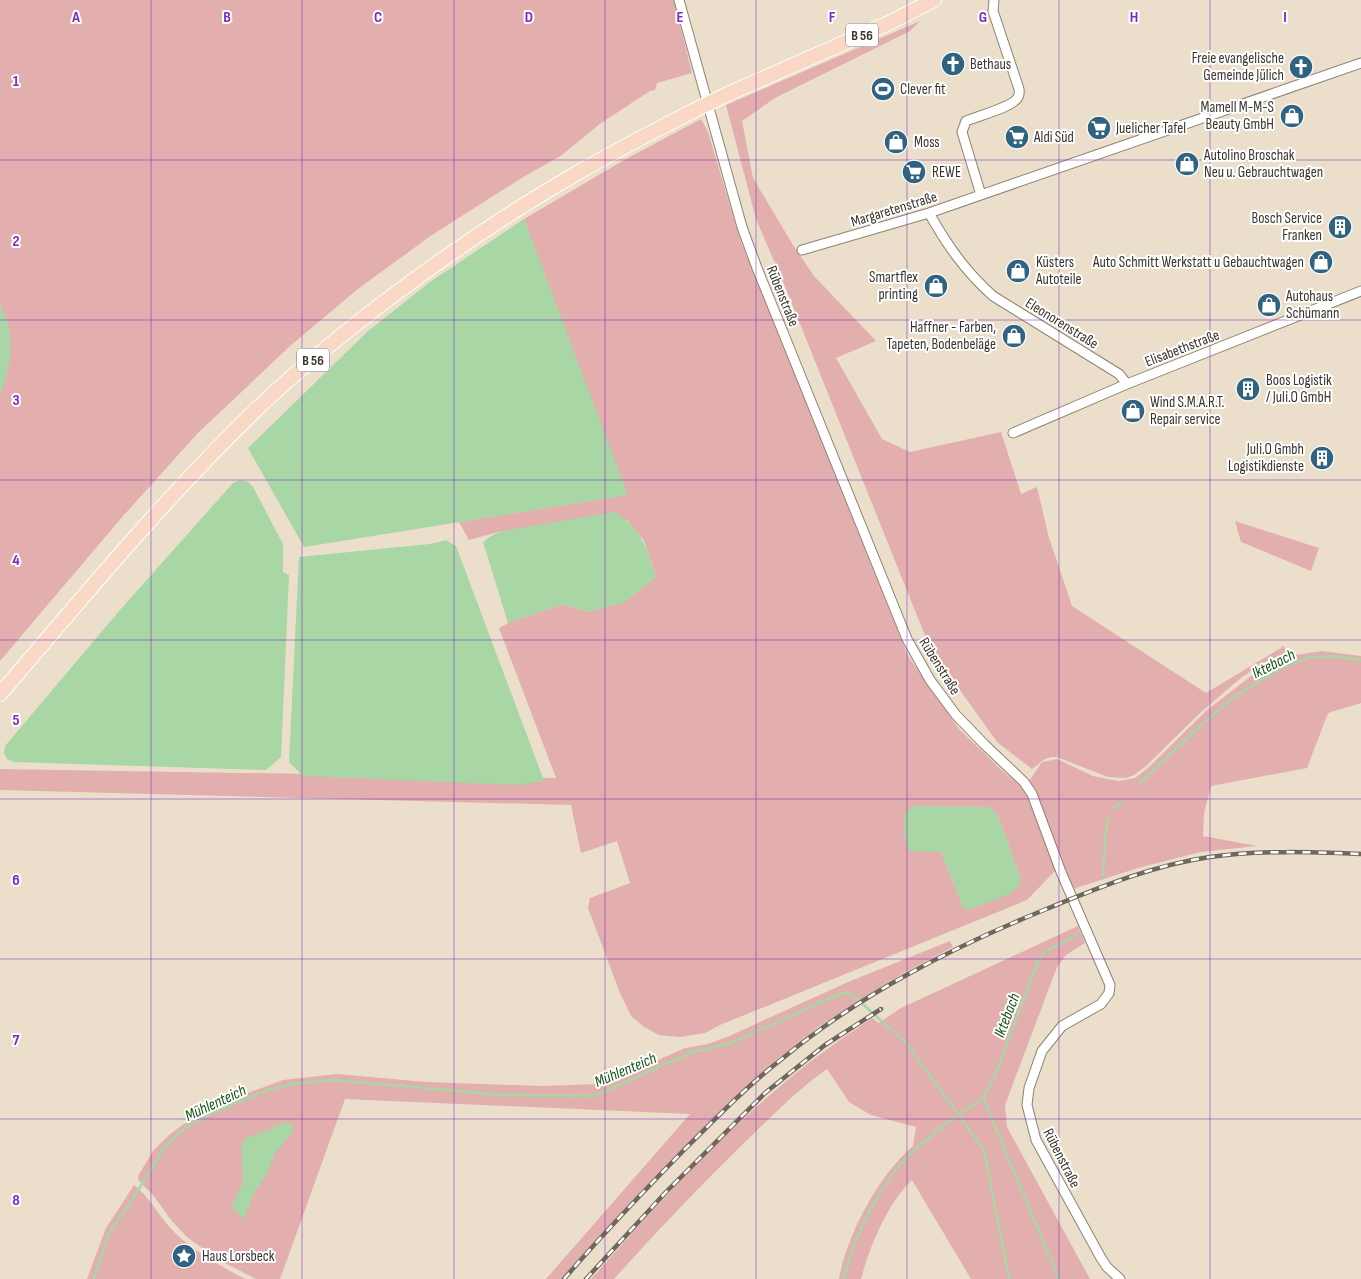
<svg xmlns="http://www.w3.org/2000/svg" width="1361" height="1279" font-family="'Sofia Sans Condensed',sans-serif">
<rect width="100%" height="100%" fill="#ebdfcb"/>
<!-- green -->
<path fill="#e2aeae" fill-rule="evenodd" d="M0,0h674l18,73 -35,10 -2,7 -5,1 -49,32 -39,32 -42,24 -88,56 -73,53 -69,58 -92,87 -75,83 -123,145z
M920,21l-10,10 -135,67 -33,23 11,57 40,67 21,31 62,65 -40,17 46,81 28,13 91,-20 20,62 16,-7 12,51 23,68 134,87 78,-47 2,7 -19,8 -25,16 -42,36 -54,53 -12,9 -8,3 -18,-1 -51,-20c-14,-1 -14,5 -25,12l-35,-27 -67,-94 -146,-364 -28,-65 -30,-114z
M701,119l7,13 33,110 167,414 51,73 48,46 19,16 30,79 -29,30 -307,125 -15,8 -25,4 -21,-2 -15,-8 -13,-11 -11,-23 -32,-85 2,-10 40,-15 -13,-42 -36,12 -10,-48 -571,-15v-21l556,9 -57,-150 9,-5 55,-19 25,8 36,-10 32,-25 -12,-36 -17,-21 -125,11 -33,9 -10,-18 168,-27 -103,-276 102,-60zM914,806l75,1 6,4 6,13 20,56 -58,27 -22,-55z
M1235,521l84,27 -8,23 -70,-29z
M1322,651l39,5v47l-33,10 -21,55 -96,18 -7,27 -1,23 54,10 -56,6 -63,16 -65,21 -31,-82 -13,-26 13,-19 15,-3 36,17 14,3 12,2 16,-3 13,-10 59,-58 61,-47 21,-7z
M1078,926l7,17 -19,12 -9,12 -52,138 2,22 83,152h-119l-59,-99c-25,24 -42,66 -51,99h-22c8,-45 40,-104 74,-133l3,-19 -45,-12 -22,-13 -22,-33c-30,21 -56,48 -83,74 -45,44 -88,89 -130,136h-23c64,-72 129,-145 204,-205 24,-20 51,-38 77,-56l7,5 22,-15z
M950,941l3,6 -51,27 -84,53 -43,34 -165,164 -45,54h-19l144,-165 -345,-15 -65,180h-24l-39,-20 -30,-22 -16,-17 -18,-25 -14,-14 -1,-5 15,-25 16,-16 12,-9 43,-24 59,-22 54,-6 89,8 116,4 56,-2 24,-8 63,-28 23,-4 19,-7 121,-55z
M134,1185c17,13 25,32 40,47 21,20 46,34 71,47h-158l19,-51z"/>
<!-- water -->
<path fill="#a8d6a4" d="M524,219l104,276 -324,52 -56,-99 119,-116 63,-50z
M0,305c16,27 12,62 0,89z
M240,480l8,2 5,5 30,57v28l6,3 -8,182 -15,13 -252,-8 -7,-3 -3,-6 1,-7 115,-136 113,-127z
M615,512c28,18 31,36 41,65l-32,25 -36,10 -25,-8 -55,19 -25,-81 8,-6 11,-5z
M446,540l10,6 88,235 -26,4 -215,-9 -14,-14 10,-205 131,-13z
M914,806l75,1 6,4 6,13 20,56 -4,8 -9,7 -40,15 -5,-3 -22,-55 -31,-1c-8,-11 -6,-26 -5,-39z
M282,1123l11,1 -1,9 -17,20 -8,21 -14,21 -9,24 -13,-12 12,-25 -2,-34 4,-10 21,-7z"/>
<g fill="none" stroke-linecap="round" stroke-linejoin="round">
<!-- stream -->
<path stroke="#a8d6a4" stroke-width="2.5" d="M1206,721l30,-25 48,-30 28,-9 21,-1 28,4
M1139,784l63,-60
M1113,809l9,-7
M1105,839l3,-21
M1103,876l2,-35
M983,1098l76,181
M963,1112l20,-14 11,-20 45,-119 6,-7 32,-17
M94,1279l15,-46 25,-36 30,-49 18,-18 35,-19 51,-21 31,-7 34,-3 169,15 92,1 99,-44 38,-9 111,-50h6l8,5 51,46 77,106 25,129
M844,1279c7,-37 35,-92 61,-119 15,-16 33,-29 49,-43"/>
<!-- street casing -->
<g stroke="#8e8370" stroke-width="11">
<path id="street" d="M679,0l63,227 15,41 150,371 23,41 26,35 28,29 40,38 8,12 29,78 49,113 -1,8 -8,11 -39,22 -20,25 -13,37 -2,17 9,35 65,118 6,9 13,12
M981,195l-19,-63 4,-11c11,-5 48,-14 52,-24 2,-3 1,-6 1,-8l-26,-78 1,-11
M929,213c18,32 36,58 64,83l126,78 8,10
M802,250l127,-37 432,-150
M1013,433l114,-49 234,-93"/>
</g>
<!-- primary casing -->
<g stroke="#fff" stroke-width="16">
<path id="primary" d="M728,94l161,-71 45,-23
M0,694c85,-99 168,-200 262,-290 37,-35 77,-67 117,-98 62,-47 127,-92 195,-131 39,-23 80,-44 121,-65"/>
</g>
<!-- street -->
<use href="#street" stroke="#fff" stroke-width="9"/>
<!-- primary -->
<use href="#primary" stroke="#fad8c6" stroke-width="14"/>
<!-- rail casing -->
<g stroke="#6e675c" stroke-width="4.5">
<path id="rail" d="M564,1279c38,-44 78,-86 119,-128 32,-32 64,-65 100,-93 78,-64 168,-110 261,-148 54,-22 109,-45 166,-53 50,-7 101,-5 151,-3
M586,1279l80,-87 99,-99 60,-48 56,-36"/>
</g>
<!-- rail -->
<use href="#rail" stroke="#fff" stroke-width="2.5" stroke-dasharray="8" stroke-linecap="butt"/>
<!-- primary-bridge casing -->
<g stroke="#fff" stroke-width="16" stroke-linecap="butt">
<path id="primary-bridge" d="M695,110l33,-16"/>
</g>
<!-- primary-bridge -->
<use href="#primary-bridge" stroke="#fad8c6" stroke-width="14"/>
</g>
<!-- grid -->
<path fill="none" stroke="#7b2cbf" stroke-width="1" stroke-opacity="0.55" d="M151,0v1279M302,0v1279M454,0v1279M605,0v1279M756,0v1279M907,0v1279M1059,0v1279M1210,0v1279M0,160h1361M0,320h1361M0,480h1361M0,640h1361M0,799h1361M0,959h1361M0,1119h1361"/>
<!-- icons -->
<defs>
<g id="church-disc" transform="scale(1.25)"><circle r="9.5" fill="#306380" stroke="#fff"/><path d="M-1.2-6h2.4v3.5h3.3v2.4h-3.3V6h-2.4V-.1h-3.3v-2.4h3.3Z" fill="#fff"/></g>
<g id="stadium-disc" transform="scale(1.25)"><circle r="9.5" fill="#306380" stroke="#fff"/><path d="M0-5a6.5 5 0 1 0 0 10a6.5 5 0 1 0 0-10ZM-3.5-1.8h7v3.6h-7Z" fill="#fff"/></g>
<g id="shop-disc" transform="scale(1.25)"><circle r="9.5" fill="#306380" stroke="#fff"/><path d="M-5-2.5h2.3a2.7 3.5 0 0 1 5.4 0H5L5.5 6h-11ZM-1.5-2.5h3a1.5 2.3 0 0 0-3 0Z" fill="#fff"/></g>
<g id="supermarket-disc" transform="scale(1.25)"><circle r="9.5" fill="#306380" stroke="#fff"/><path d="M-6-5.5h2.5l.6 2H6L4.5 2H-2.5L-4.4-4H-6ZM-1.5 3.2a1.3 1.3 0 1 0 .1 0ZM3 3.2a1.3 1.3 0 1 0 .1 0Z" fill="#fff"/></g>
<g id="building-disc" transform="scale(1.25)"><circle r="9.5" fill="#306380" stroke="#fff"/><path d="M-4-6H4V6H1V3H-1V6H-4ZM-2.5-4.3h1.7v1.8h-1.7ZM.8-4.3h1.7v1.8H.8ZM-2.5-1h1.7V.8h-1.7ZM.8-1h1.7V.8H.8Z" fill="#fff"/></g>
<g id="sight-disc" transform="scale(1.25)"><circle r="9.5" fill="#306380" stroke="#fff"/><path d="M0-6L1.8-2.2L6-1.7L2.9 1.2L3.7 5.4L0 3.3L-3.7 5.4L-2.9 1.2L-6-1.7L-1.8-2.2Z" fill="#fff"/></g>
</defs>
<g fill-rule="evenodd">
<use href="#church-disc" x="953" y="64"/>
<use href="#church-disc" x="1301" y="67"/>
<use href="#stadium-disc" x="883" y="89"/>
<use href="#shop-disc" x="1292" y="116"/>
<use href="#supermarket-disc" x="1099" y="128"/>
<use href="#supermarket-disc" x="1017" y="137"/>
<use href="#shop-disc" x="896" y="142"/>
<use href="#shop-disc" x="1187" y="164"/>
<use href="#supermarket-disc" x="914" y="172"/>
<use href="#building-disc" x="1340" y="227"/>
<use href="#shop-disc" x="1321" y="262"/>
<use href="#shop-disc" x="1018" y="271"/>
<use href="#shop-disc" x="936" y="286"/>
<use href="#shop-disc" x="1269" y="305"/>
<use href="#shop-disc" x="1014" y="336"/>
<use href="#building-disc" x="1248" y="389"/>
<use href="#shop-disc" x="1133" y="411"/>
<use href="#building-disc" x="1322" y="458"/>
<use href="#sight-disc" x="184" y="1256"/>
</g>
<g text-anchor="middle" stroke-width="4" stroke-linejoin="round" paint-order="stroke">
<!-- shield labels -->
<g fill="#fff" stroke="#75726c" stroke-width="1">
<rect x="846" y="23.5" width="32" height="23" rx="4"/>
<rect x="297" y="348.5" width="32" height="23" rx="4"/>
</g>
<g font-size="14" font-weight="bold" fill="#3a352d">
<text x="862" y="40">B 56</text>
<text x="313" y="365">B 56</text>
</g>
<!-- poi labels -->
<g font-size="15" fill="#3a352d" stroke="#fff" text-anchor="start">
<text x="1284" y="63" text-anchor="end">Freie evangelische<tspan x="1284" dy="17">Gemeinde Jülich</tspan></text>
<text x="970" y="69">Bethaus</text>
<text x="900" y="94">Clever fit</text>
<text x="1274" y="112" text-anchor="end">Mamell M-M-S<tspan x="1274" dy="17">Beauty GmbH</tspan></text>
<text x="1116" y="133">Juelicher Tafel</text>
<text x="1034" y="142">Aldi Süd</text>
<text x="914" y="147">Moss</text>
<text x="1204" y="160">Autolino Broschak<tspan x="1204" dy="17">Neu u. Gebrauchtwagen</tspan></text>
<text x="932" y="177">REWE</text>
<text x="1322" y="223" text-anchor="end">Bosch Service<tspan x="1322" dy="17">Franken</tspan></text>
<text x="1036" y="267">Küsters<tspan x="1036" dy="17">Autoteile</tspan></text>
<text x="1304" y="267" text-anchor="end">Auto Schmitt Werkstatt u Gebauchtwagen</text>
<text x="918" y="282" text-anchor="end">Smartflex<tspan x="918" dy="17">printing</tspan></text>
<text x="1286" y="301">Autohaus<tspan x="1286" dy="17">Schümann</tspan></text>
<text x="996" y="332" text-anchor="end">Haffner - Farben,<tspan x="996" dy="17">Tapeten, Bodenbeläge</tspan></text>
<text x="1266" y="385">Boos Logistik<tspan x="1266" dy="17">/ Juli.O GmbH</tspan></text>
<text x="1150" y="407">Wind S.M.A.R.T.<tspan x="1150" dy="17">Repair service</tspan></text>
<text x="1304" y="454" text-anchor="end">Juli.O Gmbh<tspan x="1304" dy="17">Logistikdienste</tspan></text>
<text x="202" y="1261">Haus Lorsbeck</text>
</g>
<!-- street labels -->
<g font-size="15" fill="#3a352d" stroke="#fff">
<text transform="translate(894 209) rotate(-17)" y="5">Margaretenstraße</text>
<text transform="translate(783 296) rotate(68)" y="5">Rübenstraße</text>
<text transform="translate(1062 323) rotate(32)" y="5">Eleonorenstraße</text>
<text transform="translate(1182 348) rotate(-21)" y="5">Elisabethstraße</text>
<text transform="translate(940 666) rotate(58)" y="5">Rübenstraße</text>
<text transform="translate(1062 1158) rotate(63)" y="5">Rübenstraße</text>
</g>
<!-- water labels -->
<g font-size="16" font-style="italic" fill="#175514" stroke="#fff">
<text transform="translate(1273 663) rotate(-27)" y="6">Iktebach</text>
<text transform="translate(1006 1015) rotate(-69)" y="6">Iktebach</text>
<text transform="translate(625 1069) rotate(-23)" y="6">Mühlenteich</text>
<text transform="translate(215 1102) rotate(-25)" y="6">Mühlenteich</text>
</g>
</g>
<g font-size="16" text-anchor="middle" font-weight="bold" fill="#7b2cbf" stroke="#fff" stroke-width="4" stroke-linejoin="round" paint-order="stroke">
<text x="76" y="22">A</text>
<text x="227" y="22">B</text>
<text x="378" y="22">C</text>
<text x="529" y="22">D</text>
<text x="680" y="22">E</text>
<text x="832" y="22">F</text>
<text x="983" y="22">G</text>
<text x="1134" y="22">H</text>
<text x="1285" y="22">I</text>
<text x="16" y="86">1</text>
<text x="16" y="246">2</text>
<text x="16" y="405">3</text>
<text x="16" y="565">4</text>
<text x="16" y="725">5</text>
<text x="16" y="885">6</text>
<text x="16" y="1045">7</text>
<text x="16" y="1205">8</text>
</g>
</svg>
